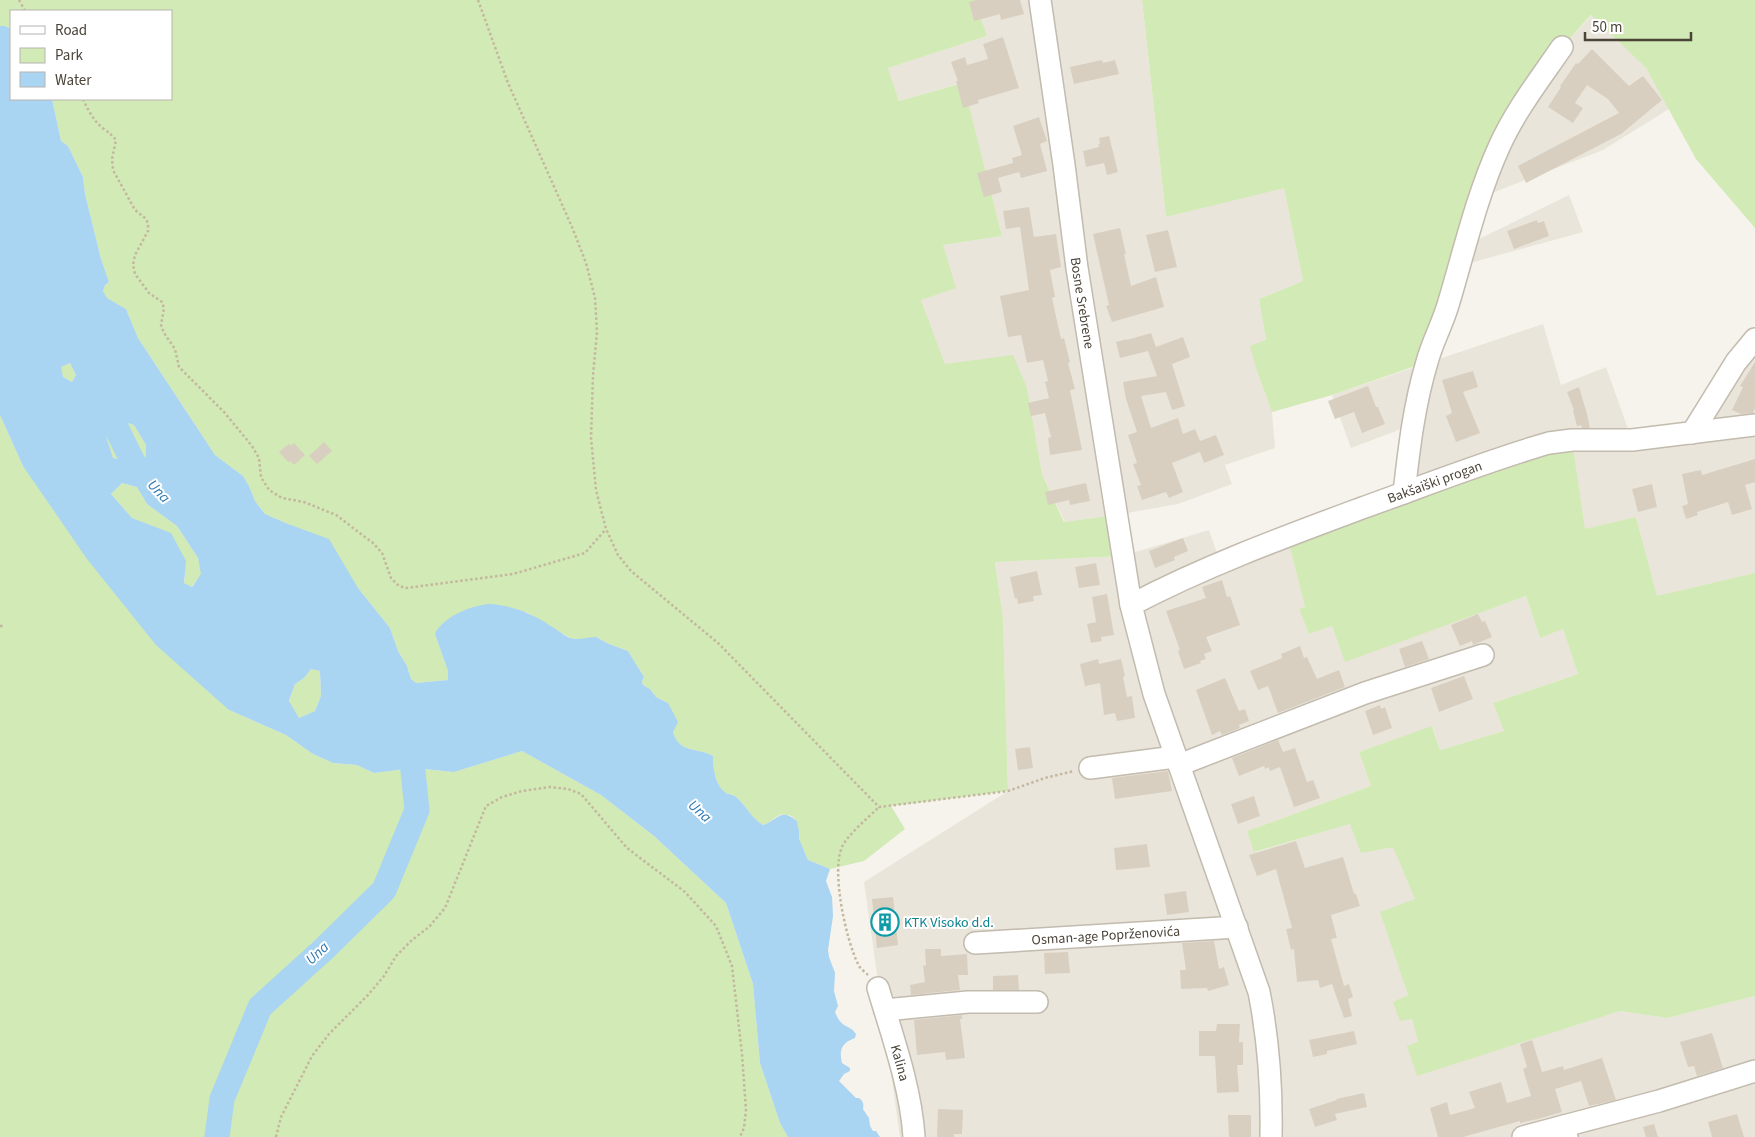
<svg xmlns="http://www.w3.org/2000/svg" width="1755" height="1137" font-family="'Source Sans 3',sans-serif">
<rect width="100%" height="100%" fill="#f6f3ec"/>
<!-- residential -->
<path fill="#eae5da" d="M975,0h167l24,217 118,-30 19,94 -44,18 7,42 -9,30 15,41 3,36 -50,17 7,19 -54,20 -62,11 -51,7 -23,-48 -15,-86 -82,-24 -24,-64 22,-55 59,-9 -40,-153 -63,18 -11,-33 99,-32z
M1592,15l54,53 23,41 -66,41 -124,48 83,-151z
M1569,195l14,37 -124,34 4,-19z
M1543,324l18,61 45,-18 26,73 60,-7 63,-94v234l-98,24 -21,-80 -51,13 -13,-89 -168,52 8,-68 -61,23 -19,-53z
M1209,530l11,32 67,-26 18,71 -6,2 10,25 23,-8 13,35 181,-65 14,42 23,-9 15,45 -85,29 11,28 -64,19 -7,-23 -74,25 12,34 -124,45 8,21 95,-28 43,22 23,54 -35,12 27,83 -14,7 18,17 6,23 -1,33 203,-64 47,7 88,-22v141h-855l-36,-255 144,-91 -5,-172 -8,-57 127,-6z"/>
<!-- green -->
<path fill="#d2eab5" d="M0,0h975l12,36 -99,32 11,33 64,-18 39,153 -59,9 13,43 -35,12 24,64 68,-9 14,33 15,86 22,48 52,-7 6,41 -127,6 8,57 5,172 -117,15 14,23 -41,32 -34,8 -22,-9c-2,-6 -6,-12 -8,-18 -3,-11 2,-23 -12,-27 -2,0 -6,-1 -8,0 -6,2 -10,8 -17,10 -12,-7 -17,-20 -27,-28 -3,-3 -8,-2 -11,-5 -10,-7 -12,-24 -12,-36 -15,-9 -34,-2 -40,-24l2,-6 -7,-23 -12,-6 -6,-8 -7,-4 -1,-4 2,-4 -16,-26 -19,-7 -13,-7 -15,3 -11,-2 -42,-25 -16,-5 -10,-1 -67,27 13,37v9l-32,3 -5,-4 -4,-13 -9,-15 -8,-23 -32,-40 -70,-64 -23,-10 -10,-13 -6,-15 -6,-10 -28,-21 -77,-117 -12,-29 -19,-11 -4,-7 2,-6 4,-3 -8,-23 -16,-65 -2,-17 -15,-31 -7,-5 -9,-42h119v-88h-160v18l-6,-3h-5z
M1142,0h613v228l-59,-69 -50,-91 -55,-53 -29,32 -41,59 -94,256 -95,33 -60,17 -15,-41 -7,-25 16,-6 -7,-41 44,-18 -19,-93 -118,29z
M70,363l6,12 -4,7 -9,-5 -3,-10z
M0,415l23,51 206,244 57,25 27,19 20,9 24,2 17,8 39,-5 41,4 68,-21 79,44 53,41 72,67 27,81 7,79 20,60 8,14h-788z
M124,422l10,3 12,20 -1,18 -32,-5 -7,-22z
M1572,440l13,89 51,-12 21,79 98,-23v423l-88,22 -47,-7 -203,65 -10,-30 11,-4 -6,-23 -12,2 -7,-19 15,-7 -28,-83 35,-13 -22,-52 -32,6 -11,-29 -96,28 -7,-21 124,-45 -12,-34 73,-26 8,24 64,-19 -11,-28 85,-29 -15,-45 -23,9 -14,-42 -181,66 -13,-36 -23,8 -10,-25 6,-2 -18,-71z
M122,483l15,4 10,17 30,22 21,32 4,16 -11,13 -7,-4 1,-8 -14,-41 -39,-16 -21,-24z
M311,669l9,2 1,25 -6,15 -16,7 -10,-16 6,-18 9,-6z"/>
<!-- water -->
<path fill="#a9d4f2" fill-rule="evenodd" d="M0,26h5l6,3v70h41l9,42 7,5 15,31 2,17 16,65 8,23 -4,3 -2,6 4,7 19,11 12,29 77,117 28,21 6,10 6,15 10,13 23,10 41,15 29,49 32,40 8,23 9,15 4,13 5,4 32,-3v-9l-13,-37c8,-17 36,-29 55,-30 9,0 29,5 37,9 10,4 21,11 30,17 4,2 9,7 13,8 9,3 17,-1 26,-1l13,7 19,7 16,26 -2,4 1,4 7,4 6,8 12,6 10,19 -5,10c6,22 25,15 40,24 0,12 2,29 12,36 3,3 8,2 11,5 10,8 15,21 27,28 15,-5 17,-18 34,-4l2,10v8l9,21 22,9 -4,12 6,16 1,19 -5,34 1,7 6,16 -1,18 4,15 -3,6c7,18 15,12 21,22l-1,4c-14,5 -16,12 -13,25l8,5v3l-6,3 -5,7 17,17h3c4,3 5,6 4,11l6,9 1,8 3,5h3l4,6h-92l-8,-14 -20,-60 -7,-79 -27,-81 -72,-67 -53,-41 -79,-44 -68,21 -41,-4 -39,5 -17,-8 -24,-2 -20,-9 -27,-19 -57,-25 -73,-65 -69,-86 -64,-93 -23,-51zM70,363l6,12 -4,7 -9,-5 -2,-10zM124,422l10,3 12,20 -1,18 -32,-5 -7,-22zM122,483l15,4 10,17 30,22 21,32 3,16 -9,13 -8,-4 2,-22 -15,-28 -39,-15 -21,-24zM311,669l9,2 1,25 -6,15 -16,7 -10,-17 6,-17 9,-6z"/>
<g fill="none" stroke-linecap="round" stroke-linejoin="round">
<!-- river -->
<path stroke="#a9d4f2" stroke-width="25" d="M102,399l32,65 20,22
M217,1137l5,-38 38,-92 64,-58 60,-59 33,-80 -8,-77"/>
</g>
<!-- building -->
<path fill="#d8cfc1" d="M976,0h44l4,14 -23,6 -1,-6 -26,7 -5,-19z
M1003,37l16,51 -41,12 1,3 -16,5 -7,-27h2l-7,-19 14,-5 2,8 21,-6 -5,-15z
M1592,49l37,37 14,-10 19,24 -41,34 -95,49 -8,-17 101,-53 -11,-14 -21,-14 -12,18 8,5 -10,15 -25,-16 13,-20 -1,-1 16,-23 2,1z
M1102,60l1,3 12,-3 4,14 -45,10 -4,-17z
M1039,117l8,24 -7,3 7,27 -26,7 -2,-6 -21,6 4,14 -18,5 -7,-24 36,-10 -1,-5 10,-3 -9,-29z
M1109,136l9,36 -11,3 -3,-12 -18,4 -3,-16 16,-4 -1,-3h2l-1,-6z
M1029,207l5,30 22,-3 5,33 -11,3 5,27 -3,1 9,41 3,-1 6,24 -2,1 7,26 -5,1 12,60 -32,5 -2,-17 3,-1 -6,-24 -14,3 -3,-13 21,-5 -4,-16 3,-1 -5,-21 -16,3 -6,-28 -13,2 -8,-41 29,-6 -9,-63 -14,2 -3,-18z
M1537,220l1,3 6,-2 5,15 -35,13 -7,-18z
M1120,228l6,26h-2l7,32 25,-9 8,30 -52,15 -6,-16 3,-1 -16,-71z
M1168,230l9,37 -22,5 -9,-37z
M1151,333l5,14 27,-10 7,20 -18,7 13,42 -13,4 -6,-18 -25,4 10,32 27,-10 5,16 12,-5 5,12 16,-6 8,20 -20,8 -4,-11 -28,11 11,29 -14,6 -3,-6 -24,8 -5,-14 4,-1 -8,-21 4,-1 -9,-28 9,-3 -11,-33 -3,-17 34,-6 -9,-25 -28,7 -4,-16 11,-3v1z
M1755,362v46l-2,5 -12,1 -9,-4 11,-23 -3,-1z
M1473,371l5,16 -15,5 17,41 -24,9 -10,-26 6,-3 -10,-33z
M1368,386l8,21h2l7,17 -23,9 -8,-21 -19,7 -7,-18z
M1579,387l8,27 3,14h-8l-1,-3 -4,1 -4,-15 1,-1 -7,-18z
M324,442l8,9 -15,13 -8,-8z
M294,443l11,12 -11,10 -4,-4 -2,1 -9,-10 10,-8 2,2z
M1755,459v23l-10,3 7,24 -20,6 -4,-13 -31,10 1,3 -12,4 -4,-13 6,-2 -6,-30 19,-4 1,5z
M1086,483l4,18 -20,4 -1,-5 -21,5 -3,-13z
M1652,484l5,23 -19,5 -6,-23z
M1183,538l5,13 -14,6 1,3 -20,8 -6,-17z
M1096,563l4,22 -21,3 -4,-21z
M1037,571l5,24 -9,1 1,5 -16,3 -1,-6 -2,1 -5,-22z
M1222,580l5,17 3,-1 10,29 -34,12 6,14 -8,3 2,5 -6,2 1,2 -17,6 -6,-18 2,-1 -14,-39 40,-13 -4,-11z
M1107,594l7,41 -13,2 1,4 -11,2 -4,-19 9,-2 -4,-25z
M1478,614l4,8 3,-1 7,16 -19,8 -1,-4 -12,5 -9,-21z
M1422,641l7,18 -24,8 -6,-18z
M1300,646l4,12 3,-1 10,22 22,-9 6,17 -67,26 -10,-27 -10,4 -8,-19 32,-13 -1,-4z
M1098,659l1,5 22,-5 4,17 -2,1 4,20 5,-1 3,22 -18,3 -2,-8 -11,2 -4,-32 -15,3 -5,-22z
M1464,676l9,23 -34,13 -8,-24z
M1225,678l14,33 6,-2 4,12 -10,4 1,3 -18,7 -2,-4 -8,4 -16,-45z
M1380,705l1,4 4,-2 7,21 -19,7 -8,-24z
M1278,740l5,12 12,-4 12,34 6,-2 7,18 -26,9 -14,-40 -10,4 -1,-4 -4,2 -1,-3 -25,10 -7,-18z
M1030,747l3,21 -15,2 -3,-21z
M1168,771l4,20 -57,8 -3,-21z
M1254,796l6,20 -22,8 -7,-20z
M1296,841l9,27 38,-11 11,37h2l4,12 -29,9 6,23 -6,1 13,47 5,-2 4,13 -5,2 4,17 -8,2 -12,-34 -12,4 -2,-8 -21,2 -3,-33 -3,1 -5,-21 6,-1 -16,-59 -19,7 -8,-21z
M1147,844l3,23 -34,3 -2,-22z
M1186,891l3,21 -22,3 -3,-21z
M893,897l5,48 -21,3 -5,-49z
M1214,941l5,28 5,-2 5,18 -21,6 -1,-3 -26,1 -1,-19h6l-4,-27z
M925,949h16v7l26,-2 1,21h-10l2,15 -49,5 -1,-10 15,-3 -2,-16 3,-1z
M1068,952l2,21 -25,1 -1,-21z
M1018,975l1,15h-26v-14z
M962,1015v4h-2l5,39 -19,2 -1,-8 -28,3 -3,-35z
M1217,1024h23l-1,18h4v23h-6l2,27 -22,1 -2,-37h-16v-25h17z
M1354,1031l3,13 -30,7v3l-14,3 -4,-17z
M1712,1033l11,35 -26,8 -3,-10 -6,1 -8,-25z
M1532,1040l10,32 21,-6 1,4 38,-12 14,42 -27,6 -8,-25 -26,8 7,23 -24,7 -18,4v-2l-57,16h-25l-8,-29 17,-6 3,13 25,-7 -6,-16 32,-10 6,21 24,-7 -8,-27 4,-2 -7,-23z
M1364,1093l3,14 -32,7 2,6 -22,7 -6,-18 28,-9 -1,-1z
M938,1109l25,1 -1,24h-8v3h-17z
M1737,1114l7,23h-32l-4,-15z
M1228,1115h23v22h-22z
M1654,1124l4,13h-12l-3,-10z"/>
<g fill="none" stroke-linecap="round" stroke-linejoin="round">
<!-- minor casing -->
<g stroke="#c2bbae" stroke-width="24">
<g id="minor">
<path id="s1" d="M1040,0l24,165 13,103 54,337 23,89 105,298c10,50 13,93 12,145"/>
<path d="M1692,433l44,-71 19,-23"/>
<path d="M1404,493c5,-44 10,-88 23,-131 5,-19 15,-37 21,-57 16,-53 28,-107 51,-158 16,-36 41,-68 63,-100"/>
<path id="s2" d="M1131,605c74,-39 153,-68 231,-97 62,-22 124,-47 187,-65l23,-3h60l123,-15"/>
<path d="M1179,765l186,-72 118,-38"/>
<path d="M1090,768l85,-11"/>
<path id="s3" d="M975,943l262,-16"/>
<path id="s4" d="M878,988c14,47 33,100 36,149"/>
<path d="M885,1010l83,-8h69"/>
<path d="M1564,1126l95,-25 96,-30"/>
<path d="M1523,1137l41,-11 3,11"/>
</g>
</g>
<!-- path -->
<path stroke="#c4b79f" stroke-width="2.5" stroke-dasharray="2.5 2.5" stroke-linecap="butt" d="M19,0l6,11
M478,0l30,83 64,144 14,36 9,35 2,34 -4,43 -2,63 5,52 10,39 12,26 13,16 87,72 161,164 129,-16 37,-13 29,-7
M83,99c5,11 11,23 21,30 5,4 8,6 12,11l-4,19 1,11 22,40 10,8 3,5v8l-13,24 -2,10 2,9 14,19 13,9 2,6 -3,17 3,8 11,16 4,18 45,45 28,34 7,12 2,19 8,13 13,8 22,4 32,13 37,28 9,10 9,25 8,8 7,2 107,-14 72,-21 21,-24
M0,626h5
M868,975c-3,-3 -8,-6 -10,-11 -12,-24 -27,-93 -16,-117 6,-13 26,-29 37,-40
M276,1137l5,-20 31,-61 17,-22 39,-39 16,-19 12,-20 16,-16 17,-13 16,-19 41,-102 16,-9 20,-6 28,-4 18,2 13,5 46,54 58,44 31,34 16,40 10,88 4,56 -2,18 -4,9"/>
<!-- minor -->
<use href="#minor" stroke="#fff" stroke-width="21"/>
</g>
<!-- icons -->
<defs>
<g id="building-ring" transform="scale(1.4375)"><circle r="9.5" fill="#fff" stroke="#0f9aa8" stroke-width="1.5"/><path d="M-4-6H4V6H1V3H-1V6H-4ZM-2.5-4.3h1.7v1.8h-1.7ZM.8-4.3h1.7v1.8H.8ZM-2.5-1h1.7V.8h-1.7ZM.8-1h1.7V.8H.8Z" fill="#0f9aa8"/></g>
</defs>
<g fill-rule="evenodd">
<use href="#building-ring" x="885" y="922"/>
</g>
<g text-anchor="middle" stroke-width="4" stroke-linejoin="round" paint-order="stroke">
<!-- street labels -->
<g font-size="14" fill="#4b4439" stroke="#fff">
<text dy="5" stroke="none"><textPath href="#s1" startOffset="306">Bosne Srebrene</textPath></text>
<text dy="5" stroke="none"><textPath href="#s2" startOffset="328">Bakšaiški progan</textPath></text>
<text dy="5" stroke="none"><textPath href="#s3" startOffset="131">Osman-age Poprženovića</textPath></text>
<text dy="5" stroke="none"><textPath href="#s4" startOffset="78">Kalina</textPath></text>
</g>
<!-- culture labels -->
<g font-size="14" fill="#0d838f" stroke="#fff" text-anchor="start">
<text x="904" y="927">KTK Visoko d.d.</text>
</g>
<!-- water labels -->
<g font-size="15" font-style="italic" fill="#2e7ab2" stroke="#fff">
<text transform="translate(159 491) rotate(47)" y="5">Una</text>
<text transform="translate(700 811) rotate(42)" y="5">Una</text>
<text transform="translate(317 953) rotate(-43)" y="5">Una</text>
</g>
</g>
<!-- legend -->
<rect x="10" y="10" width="162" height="90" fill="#ffffff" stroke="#b7b4b0"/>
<rect x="20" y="26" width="25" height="8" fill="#ffffff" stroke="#b7b4b0"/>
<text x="55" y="35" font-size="15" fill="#4b4439">Road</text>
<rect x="20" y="48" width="25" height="15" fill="#d2eab5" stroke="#b7b4b0"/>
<text x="55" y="60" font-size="15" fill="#4b4439">Park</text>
<rect x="20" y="72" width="25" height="15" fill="#a9d4f2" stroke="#b7b4b0"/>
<text x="55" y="85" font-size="15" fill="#4b4439">Water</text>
<!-- scale -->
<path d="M1585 32v8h106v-8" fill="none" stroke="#4b4439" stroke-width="2.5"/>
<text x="1592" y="32" font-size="15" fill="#4b4439" stroke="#ffffff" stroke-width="4" paint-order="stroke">50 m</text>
</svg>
